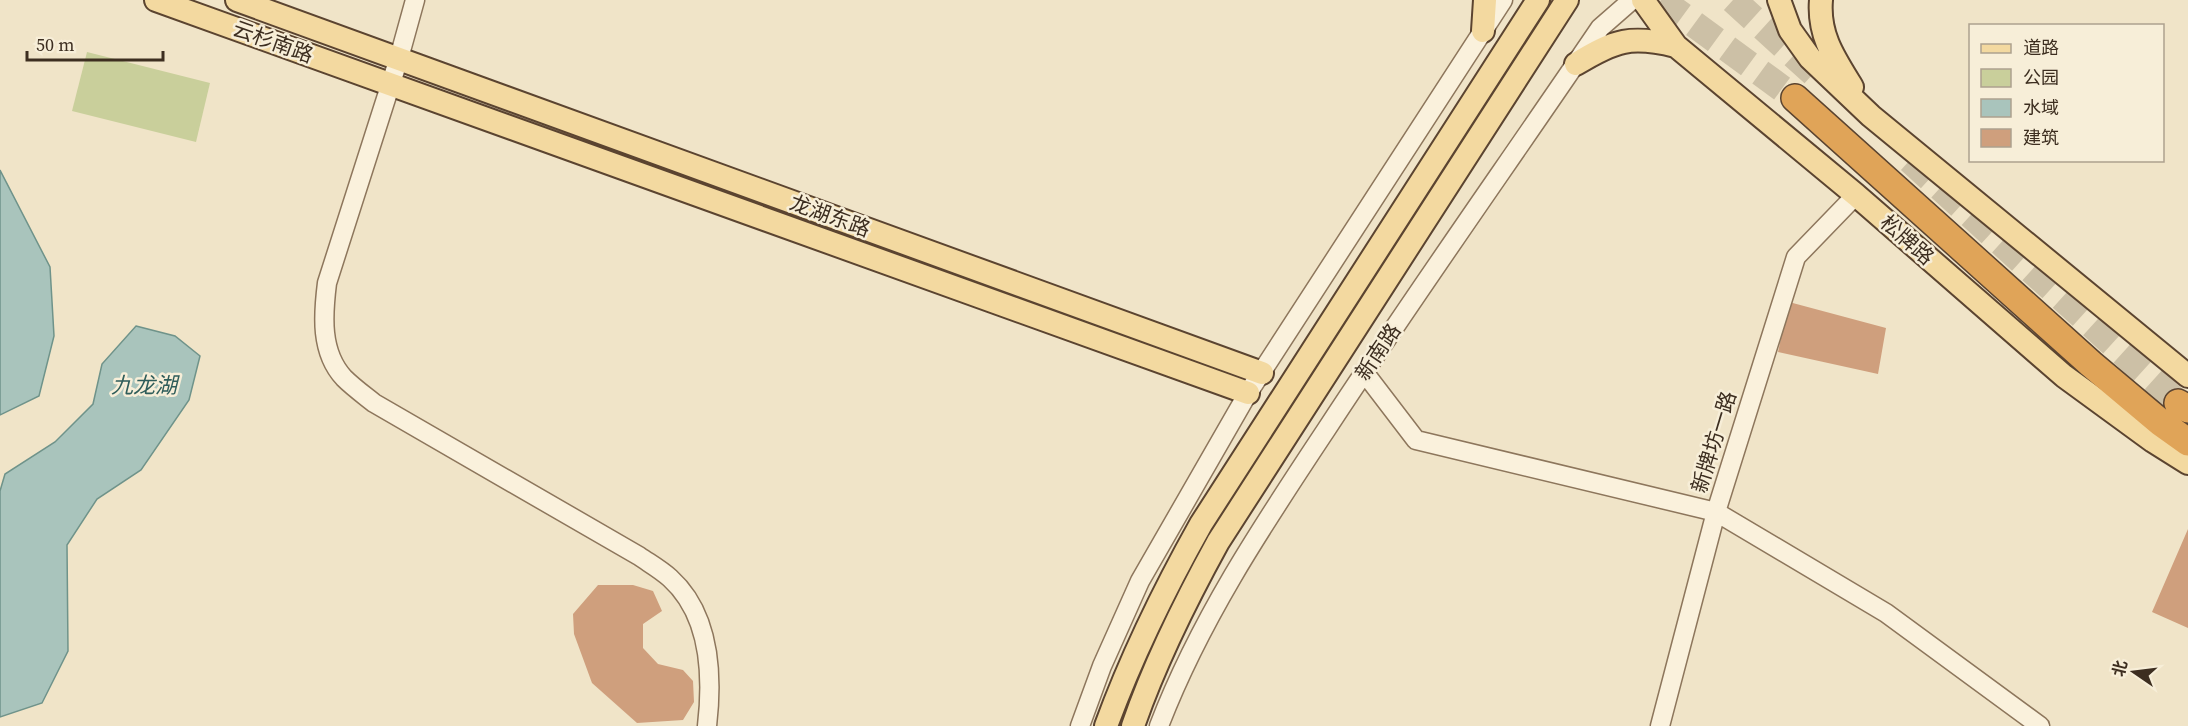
<svg xmlns="http://www.w3.org/2000/svg" width="2188" height="726" font-family="'Source Serif 4','Noto Sans SC',serif">
<rect width="100%" height="100%" fill="#f0e4c8"/>
<!-- green -->
<path fill="#c9cf9b" d="M87,52l123,31 -14,59 -124,-31z"/>
<!-- water -->
<path fill="#a9c4bc" stroke="#6f938a" stroke-width="1.5" d="M0,170l50,97 4,69 -15,60 -39,19z
M136,326l39,10 25,20 -11,44 -48,70 -44,29 -30,46 1,106 -26,52 -42,14v-226l5,-17 50,-32 38,-38 9,-40z"/>
<!-- building -->
<path fill="#cf9f7d" d="M1789,302l97,26 -8,46 -100,-22z
M2188,529v99l-36,-16z
M598,585h35l20,6 9,20 -19,13v24l15,16 25,6 10,11 1,21 -11,18 -46,3 -45,-40 -18,-49 -1,-20z"/>
<g fill="none" stroke-linecap="round" stroke-linejoin="round">
<!-- highway-tunnel -->
<path stroke="#ccc0a6" stroke-width="27" stroke-dasharray="27 14" stroke-linecap="butt" d="M1661,0l134,98
M1733,0l88,80
M1910,160l268,243"/>
<!-- minor casing -->
<g stroke="#8d765c" stroke-width="21">
<path id="minor" d="M415,0l-16,58 -72,225c-4,32 -7,69 17,95 9,9 20,17 30,25l265,153c10,7 21,13 31,22 41,37 43,97 37,148
M1364,372l52,68 300,72 170,101 154,113
M1080,726l22,-60 38,-85 108,-188 255,-393
M1159,726c41,-107 104,-201 167,-296 89,-136 183,-268 274,-402l32,-28
M1660,726l56,-214 80,-255 60,-62"/>
</g>
<!-- major casing -->
<g stroke="#5b4430" stroke-width="26">
<path id="major" d="M156,0l1092,393
M237,0l1025,373
M1643,0l33,46 180,149 208,181 89,65 35,22
M1779,0l11,30 20,28 61,58 317,260
M1821,0c-3,35 13,58 31,87
M1483,31l2,-31
M1576,64c39,-24 55,-29 100,-18
M1106,726c26,-71 58,-136 95,-202l337,-524
M1133,726c22,-64 52,-124 85,-184l349,-542"/>
</g>
<!-- highway casing -->
<g stroke="#5b4430" stroke-width="30">
<path id="highway" d="M1795,98l296,266 69,58 28,20
M2178,403l10,6"/>
</g>
<!-- minor -->
<use href="#minor" stroke="#faf1dc" stroke-width="18"/>
<!-- major -->
<use href="#major" stroke="#f3d9a0" stroke-width="22"/>
<!-- highway -->
<use href="#highway" stroke="#e0a458" stroke-width="27"/>
</g>
<g text-anchor="middle" stroke-width="5" stroke-linejoin="round" paint-order="stroke">
<!-- street labels -->
<g font-size="21" fill="#3d2e20" stroke="#f7eed8">
<text transform="translate(273 42) rotate(20)" y="7">云杉南路</text>
<text transform="translate(830 216) rotate(20)" y="7">龙湖东路</text>
<text transform="translate(1907 240) rotate(41)" y="7">松牌路</text>
<text transform="translate(1378 352) rotate(-56)" y="7">新南路</text>
<text transform="translate(1714 442) rotate(-73)" y="7">新牌坊一路</text>
</g>
<!-- water labels -->
<g font-size="22" font-style="italic" fill="#2f5d5a" stroke="#f7eed8">
<text x="144" y="393">九龙湖</text>
</g>
</g>
<!-- legend -->
<rect x="1969" y="24" width="195" height="138" fill="#f7eed8" stroke="#ada18e" stroke-width="1.5"/>
<rect x="1981" y="44" width="30" height="9" fill="#f3d9a0" stroke="#ada18e" stroke-width="1.5"/>
<text x="2023" y="54" font-size="18" fill="#3d2e20">道路</text>
<rect x="1981" y="69" width="30" height="18" fill="#c9cf9b" stroke="#ada18e" stroke-width="1.5"/>
<text x="2023" y="84" font-size="18" fill="#3d2e20">公园</text>
<rect x="1981" y="99" width="30" height="18" fill="#a9c4bc" stroke="#ada18e" stroke-width="1.5"/>
<text x="2023" y="114" font-size="18" fill="#3d2e20">水域</text>
<rect x="1981" y="129" width="30" height="18" fill="#cf9f7d" stroke="#ada18e" stroke-width="1.5"/>
<text x="2023" y="144" font-size="18" fill="#3d2e20">建筑</text>
<!-- north arrow -->
<g transform="translate(2134 672) rotate(284)" stroke="#f7eed8" stroke-width="4.5" paint-order="stroke">
<path d="M0-4.5L10 22L0 15L-10 22Z" fill="#3d2e20"/>
<text y="-9" font-size="16" font-weight="bold" text-anchor="middle" fill="#3d2e20">北</text>
</g>
<!-- scale -->
<path d="M27 51v9h136v-9" fill="none" stroke="#3d2e20" stroke-width="3"/>
<text x="36" y="51" font-size="18" fill="#3d2e20" stroke="#f7eed8" stroke-width="4.5" paint-order="stroke">50 m</text>
</svg>
